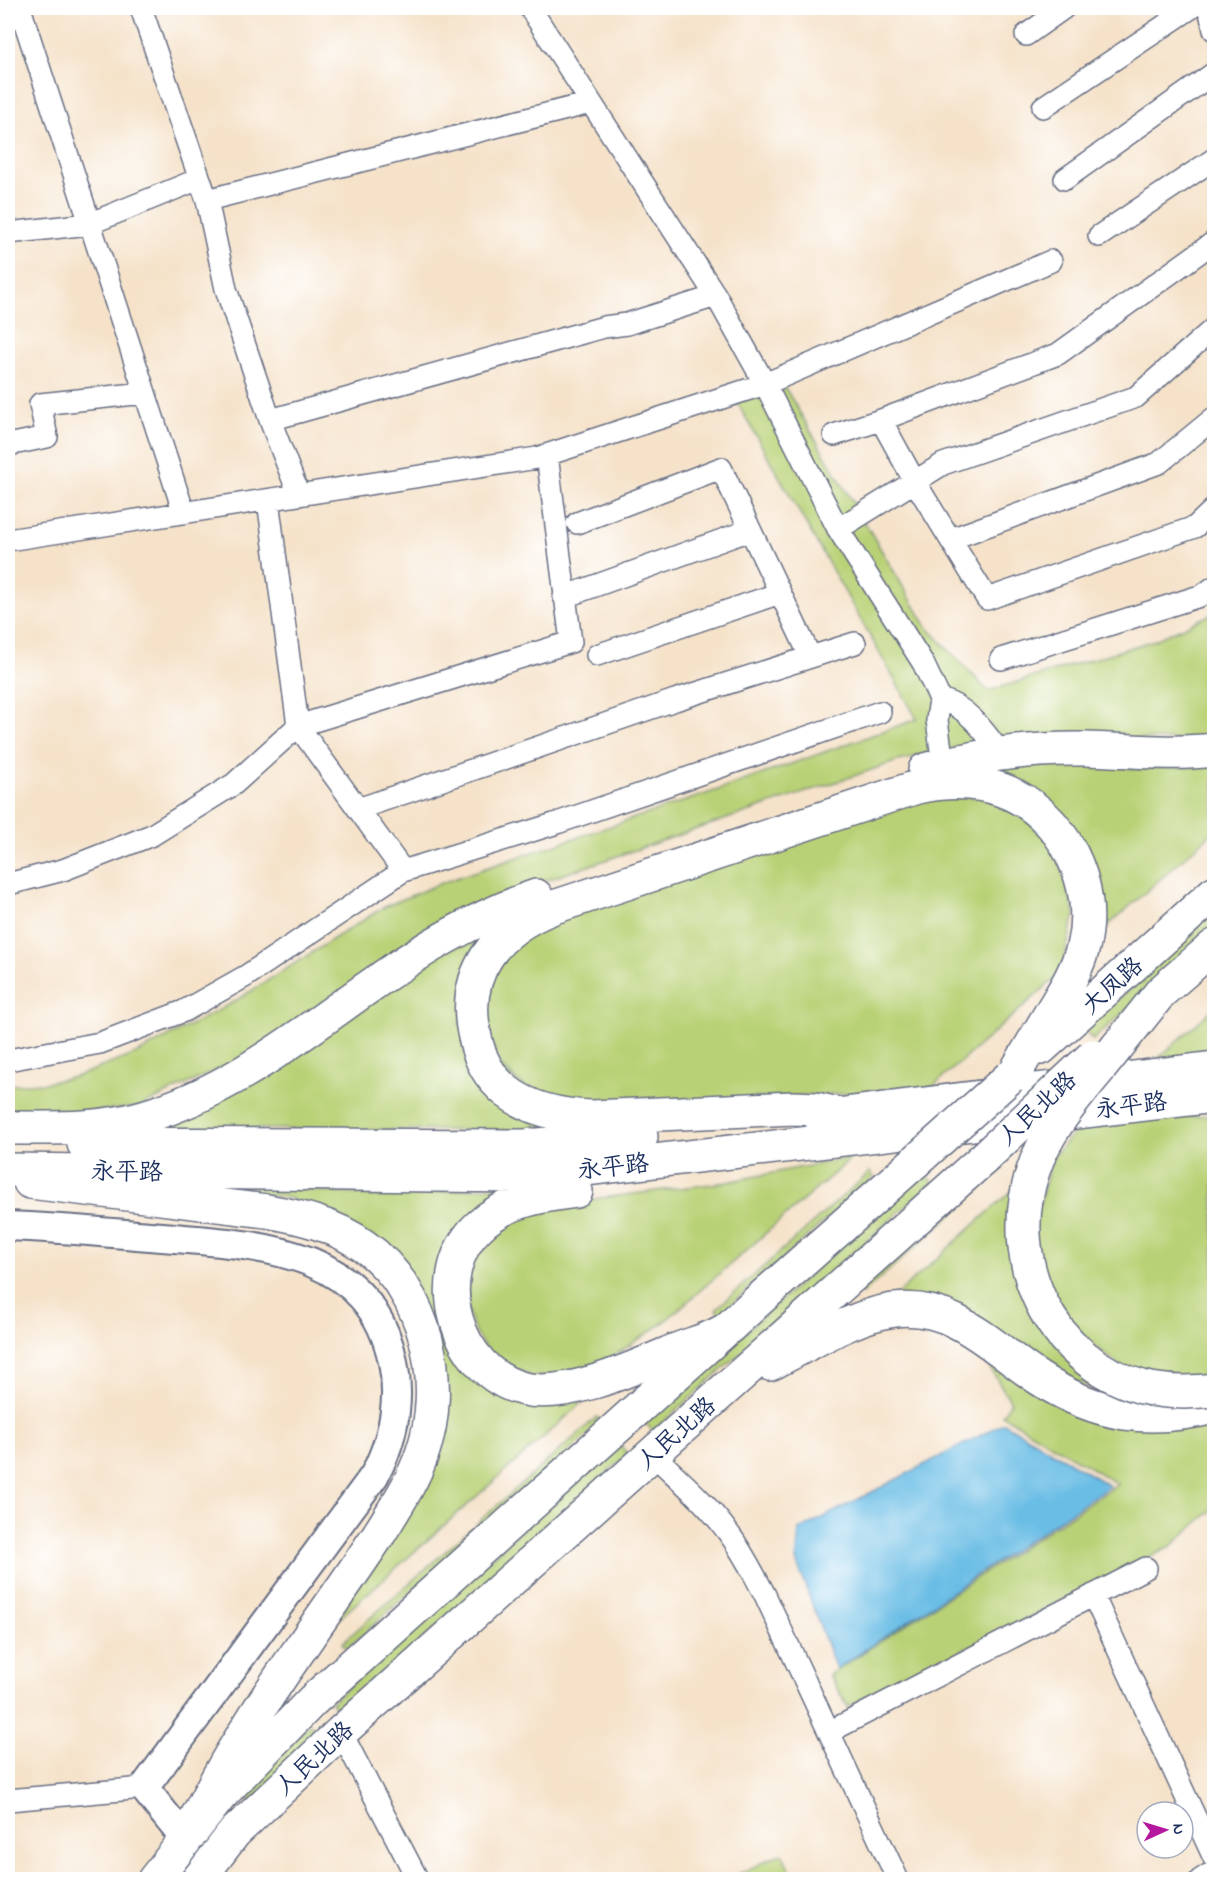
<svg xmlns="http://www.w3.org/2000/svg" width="1222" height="1887" font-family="'Indie Flower','LXGW WenKai TC',sans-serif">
<rect width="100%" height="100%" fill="#fff"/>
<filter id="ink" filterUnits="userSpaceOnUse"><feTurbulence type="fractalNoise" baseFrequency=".0167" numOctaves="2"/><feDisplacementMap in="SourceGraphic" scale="12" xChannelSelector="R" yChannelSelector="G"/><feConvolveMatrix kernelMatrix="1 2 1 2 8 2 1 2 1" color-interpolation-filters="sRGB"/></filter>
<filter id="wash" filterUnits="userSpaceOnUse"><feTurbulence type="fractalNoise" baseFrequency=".008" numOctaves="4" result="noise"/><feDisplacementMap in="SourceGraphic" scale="24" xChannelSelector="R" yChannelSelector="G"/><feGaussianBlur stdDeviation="1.35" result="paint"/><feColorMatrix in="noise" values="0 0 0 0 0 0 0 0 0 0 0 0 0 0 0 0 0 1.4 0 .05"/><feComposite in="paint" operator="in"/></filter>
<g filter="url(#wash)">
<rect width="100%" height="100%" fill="#f5e2c9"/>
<!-- green -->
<path fill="#b9d176" stroke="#6a806a" stroke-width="1.5" d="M775,371l152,256 61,64 167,-51 59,-27v128l-209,-5 -107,25 -381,129 -271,166 -107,51 -131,12v-34l36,-2 31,-6 61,-23 96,-51 152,-96 60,-25 274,-92 199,-71 -187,-329z
M1090,761l46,8 78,-3v65l-113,101 -2,-32 -110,-133z
M920,794l81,5 53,45 21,70 -15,60 -130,115 -342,18 -38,-4 -47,-31 -17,-45 2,-39 13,-26 23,-24 19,-13z
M1214,913v18l-121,109 -9,-10z
M486,935l-27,89 110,107 -436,-3 310,-177z
M1214,1008v41l-61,14z
M1214,1115v264l-28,1 -65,-13 -65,-53 -24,-82 20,-74 18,-21 18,-14z
M853,1157l-190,166 -42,28 -28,16 -20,8 -41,2 -39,-20 -17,-22 -9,-26v-29l9,-29 33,-31 61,-18 157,-20z
M1000,1163l4,5 -142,126 -4,-4z
M870,1172l4,5 -154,137 -4,-5z
M925,1172l8,10 -280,249 -9,-9z
M526,1183l-19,11 -66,115 101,94 41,-1 -268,238 81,-107 42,-202 -145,-132 -45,-8 -116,-5 140,1 106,9 34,-1z
M1015,1188l-4,28 94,168 21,20 -233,-106z
M979,1350l62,44 173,22v92l-44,39 -322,160 -19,-32 289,-191 -116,-69 9,-13z
M597,1417l5,5 -255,226 -5,-5z
M618,1443l10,11 -287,259 -10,-11z
M310,1724l9,9 -67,70 -9,-10z
M782,1853l12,26h-66z"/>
<!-- water -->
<path fill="#6abde5" stroke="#4276a2" stroke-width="1.5" d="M1004,1423l106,63 -274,183 -40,-108 3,-31z"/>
</g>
<g filter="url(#ink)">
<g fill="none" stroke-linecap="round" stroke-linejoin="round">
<!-- street casing -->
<g stroke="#676e83" stroke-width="24">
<path id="street" d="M20,8l164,505
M141,8l66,192 19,89 44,131 29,75
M530,8l186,288 49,88 73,145 85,134 17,36 -3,21 6,45
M1209,8l5,22
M1026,35l38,-27
M1043,107l148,-99
M1065,179l149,-106
M207,200l383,-97
M8,233l81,-9 110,-45
M1099,236l115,-77
M270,420l334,-93 23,-3 89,-28
M881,420l34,62 72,117 208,-72 19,-18
M834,435l47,-15 177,-66 156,-112
M8,445l39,-8 -7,-33 105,-11
M268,500l30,226 105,145
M577,523l144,-55 89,188
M838,529l105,-65 193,-67 78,-69
M951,539l208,-76 55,-45
M8,540l529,-82 228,-74 286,-123
M564,597l186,-67
M597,655l183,-62
M1001,659l202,-64 11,-8
M940,699c27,7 45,33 61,55
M358,809l317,-109 180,-57
M8,884l55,-14 89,-35 82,-51 64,-58 273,-84 -24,-187
M8,1060l92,-17 84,-32 62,-35 157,-105 151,-47 326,-112
M653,1454c25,25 53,48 74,77 15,19 26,42 38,64l133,285
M1093,1595l121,263
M341,1732l77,148
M829,1732l317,-164
M8,1800l136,-12
M1200,1880l14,-9"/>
</g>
<!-- secondary casing -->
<g stroke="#676e83" stroke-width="32">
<path id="secondary" d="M8,1226c51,2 103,7 154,11 94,8 208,10 231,125 8,40 0,78 -19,114l-230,312 41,51"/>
</g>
<!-- primary casing -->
<g stroke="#676e83" stroke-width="36">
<path id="primary" d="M30,1182l237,29c34,6 68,14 97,35 63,44 83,138 58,208 -10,29 -27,54 -43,80 -25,38 -51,74 -77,112 -25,35 -49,72 -72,110 -16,27 -30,56 -45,83
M770,1364c36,-18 86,-50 125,-54 60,-7 100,40 145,69 57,37 109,44 174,28
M154,1880l66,-84 92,-95 410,-368
M198,1880l36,-47 107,-101 642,-573"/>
</g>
<!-- highway casing -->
<g stroke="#676e83" stroke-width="36">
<path id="highway" d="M925,770c52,-15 105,-22 160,-21 43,1 86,6 129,1
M1117,1047l44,-55 53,-46
M1041,1048l173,-155
M843,1115l-27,-6 -22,-1 -202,9c-30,-1 -62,-7 -86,-26 -17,-14 -27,-33 -31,-54 -15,-64 21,-108 79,-130l363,-120c28,-6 58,-7 85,3 61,22 97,95 81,157 -6,23 -18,42 -30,62 -12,20 -23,39 -35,59
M820,1117l394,-49
M8,1128c45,0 91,2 135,-11 91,-26 164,-88 240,-140 47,-33 99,-62 153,-81
M84,1144l440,2 117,-9
M8,1170l517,6 689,-80
M576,1191c-34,4 -71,10 -97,35 -52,49 -23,147 45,163 43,10 112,-22 152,-39 15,-6 32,-10 46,-18 7,-3 12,-10 18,-15 12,-11 24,-22 37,-33 46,-41 93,-82 139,-123"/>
</g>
<!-- street -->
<use href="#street" stroke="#fff" stroke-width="21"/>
<!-- secondary -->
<use href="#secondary" stroke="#fff" stroke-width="28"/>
<!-- primary -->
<use href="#primary" stroke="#fff" stroke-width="33"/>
<!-- highway -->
<use href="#highway" stroke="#fff" stroke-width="33"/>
<!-- primary-bridge casing -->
<g stroke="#676e83" stroke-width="36" stroke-linecap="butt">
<path id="primary-bridge" d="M983,1159l110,-103"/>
</g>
<!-- highway-bridge casing -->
<g stroke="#676e83" stroke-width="36" stroke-linecap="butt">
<path id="highway-bridge" d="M1117,1047c-30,39 -69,77 -84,124 -30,89 16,190 109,216 24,6 48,6 72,3
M916,1161l94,-84"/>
</g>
<!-- primary-bridge -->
<use href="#primary-bridge" stroke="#fff" stroke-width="33"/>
<!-- highway-bridge -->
<use href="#highway-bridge" stroke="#fff" stroke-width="33"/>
</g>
</g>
<g text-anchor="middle" stroke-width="4.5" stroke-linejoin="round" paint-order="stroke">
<!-- street labels -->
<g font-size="24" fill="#1b2f5e" stroke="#fff">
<text transform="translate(1112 985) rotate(-42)" y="8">大凤路</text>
<text transform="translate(1131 1105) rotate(-7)" y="8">永平路</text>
<text transform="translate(1037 1108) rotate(-43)" y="8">人民北路</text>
<text transform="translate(613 1166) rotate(-6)" y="8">永平路</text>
<text transform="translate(127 1171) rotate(1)" y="8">永平路</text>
<text transform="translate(676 1433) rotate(-42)" y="8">人民北路</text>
<text transform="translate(314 1758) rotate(-43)" y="8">人民北路</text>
</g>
</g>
<!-- margin -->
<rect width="1222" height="1887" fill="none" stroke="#fff" stroke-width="30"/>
<!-- north arrow -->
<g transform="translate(1165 1830) rotate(86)"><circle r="28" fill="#ffffff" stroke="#a4acbf" stroke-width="1.5"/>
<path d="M0-4.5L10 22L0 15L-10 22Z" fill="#b5179e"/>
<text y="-9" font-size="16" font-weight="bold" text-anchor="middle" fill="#1b2f5e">N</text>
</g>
</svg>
